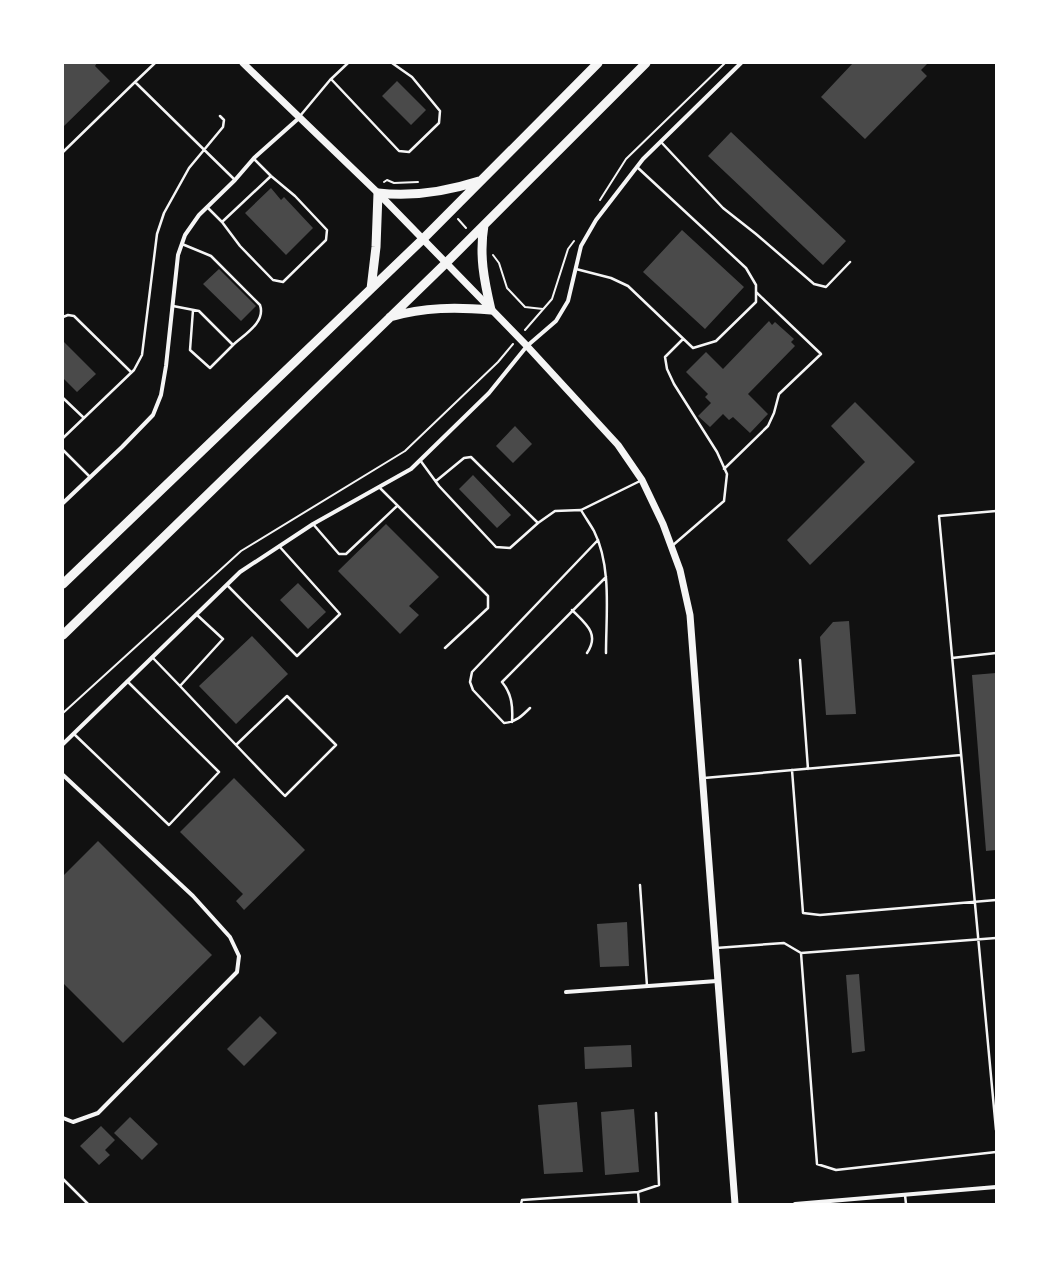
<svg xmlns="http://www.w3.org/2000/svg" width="1059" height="1267" font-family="Manrope,sans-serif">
<rect width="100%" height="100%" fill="#111"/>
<!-- building -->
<path fill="#4a4a4a" d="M63,63h34l-2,3 15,15 -47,46z
M853,63h75l-7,7 6,6 -62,63 -44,-42z
M397,81l29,29 -15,15 -29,-29z
M731,132l115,109 -23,24 -115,-109z
M271,188l10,12 3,-3 29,31 -27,27 -41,-42z
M682,230l62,57 -39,42 -62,-57z
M219,269l37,37 -15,15 -38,-37z
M769,321l3,4 3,-3 19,17 -3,3 4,4 -47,48 20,20 -18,19 -17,-16 -4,3 -6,-6 -13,13 -12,-11 13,-13 -6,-6 3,-3 -22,-22 20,-20 17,17z
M64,342l32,32 -19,18 -14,-14z
M855,402l60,60 -105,103 -23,-25 78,-78 -34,-36z
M515,426l17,18 -19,19 -17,-17z
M473,475l38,40 -14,13 -38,-39z
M386,524l53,53 -30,29 10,9 -19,19 -62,-63z
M298,583l28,29 -18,17 -28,-29z
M849,621l7,93 -30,1 -6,-78 13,-15z
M252,636l36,38 -52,50 -37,-38z
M996,673v177l-10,1 -14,-176z
M234,778l71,72 -61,60 -8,-9 7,-7 -63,-62z
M98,841l114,114 -89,88 -60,-60v-107z
M627,922l2,44 -29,1 -3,-43z
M859,974l6,77 -13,2 -6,-78z
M260,1016l17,17 -33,33 -17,-17z
M631,1045l1,22 -47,2 -1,-22z
M577,1102l6,70 -39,2 -6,-69z
M634,1109l5,63 -34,3 -4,-63z
M130,1117l28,27 -16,16 -28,-27z
M101,1126l14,14 -10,10 5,5 -11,10 -19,-19z"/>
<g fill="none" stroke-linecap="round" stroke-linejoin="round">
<!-- path -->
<path stroke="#f5f5f5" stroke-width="2" d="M384,182l3,-2 7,3 24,-1
M600,200l26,-41 99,-96
M458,219l8,9
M493,255l6,8 8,25 18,19 18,2
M525,330l27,-31 16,-50 6,-8
M63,713l178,-162 164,-100 93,-89 15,-18"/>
<!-- service -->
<path stroke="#f5f5f5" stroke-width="2.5" d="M331,79l68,72 10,1 30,-29 1,-12 -28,-34 -20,-14
M135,82l20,-19
M300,116l30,-36 18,-17
M661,142l62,66 33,26 58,50 12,3 24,-25
M63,152l72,-70 100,98
M207,207l15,15 49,-46
M222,222l18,24 33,34 10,2 43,-42 1,-10 -32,-34 -24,-20 -17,-17
M182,244l29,12 49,49c6,17 -15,29 -27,40
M576,269l35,9 17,8 65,62 23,-7 40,-39v-17l-10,-17 -109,-101
M173,306l26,5 34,34 -23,23 -20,-18 3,-40
M63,317l5,-2 6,1 57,56
M63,398l21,20
M63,438l71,-68 8,-15 15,-121 7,-21 25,-45 34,-41 1,-7 -4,-4
M63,450l27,27
M420,460l19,26 57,61 14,1 28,-25 -67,-66 -7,1 -28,23
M724,469l44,-43 6,-13 5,-19 42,-40 -65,-62
M379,487l109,109v12l-43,40
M581,510c4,7 9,14 13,21 18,36 12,83 12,122
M996,511l-57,5 57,614
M538,523l17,-12 26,-1 61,-30
M313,524l26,30h7l51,-48
M672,546l52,-45 3,-27 -10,-22 -43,-68 -7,-15 -2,-12 18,-18
M227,585l70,71 43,-42 -61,-68
M572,610c14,14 28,24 15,43
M152,657l28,29 43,-47 -27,-25
M952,658l44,-5
M800,660l8,109
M180,686c35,37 70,74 105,110l51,-51 -49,-49 -51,49
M530,708c-8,8 -14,14 -26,15l-31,-33 -3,-8 2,-10 126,-132
M512,722c1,-15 0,-28 -10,-40l104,-105
M74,734l95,91 50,-53 -92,-91
M792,770l11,143 17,2 176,-15
M704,778l257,-23
M640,885l7,101
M996,938l-195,15 16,211 19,6 160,-18
M716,948l68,-5 17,10
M63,1179l25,25
M905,1195l1,9
M521,1204l1,-4 116,-8
M639,1204l-1,-12 21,-7 -3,-72"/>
<!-- minor -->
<path stroke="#f5f5f5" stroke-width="4" d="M63,503l59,-56 31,-32 8,-20 5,-29 12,-111 7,-20 14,-20 36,-35 19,-22 45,-40
M63,744l177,-172 73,-48 98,-55 78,-76 38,-47 29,-25 12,-20 13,-55 15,-26 47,-61 98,-96
M63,775l130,121 37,41 9,19 -2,16 -139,141 -25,9 -10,-4
M566,992l151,-11
M795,1204l201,-17"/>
<!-- tertiary -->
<path stroke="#f5f5f5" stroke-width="7" d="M243,63l135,130 149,153 91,99 24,35 21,44 17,46 10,45 45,589"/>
<!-- trunk -->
<path stroke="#f5f5f5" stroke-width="9" d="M371,289l5,-42 2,-54c35,4 67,-1 101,-12
M390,317c35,-10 66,-10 101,-7 -7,-30 -12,-55 -7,-85
M63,584l360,-345 175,-176
M63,635l383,-372 200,-200"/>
</g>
<!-- border -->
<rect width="1059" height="1267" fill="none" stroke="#ffffff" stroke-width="128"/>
</svg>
